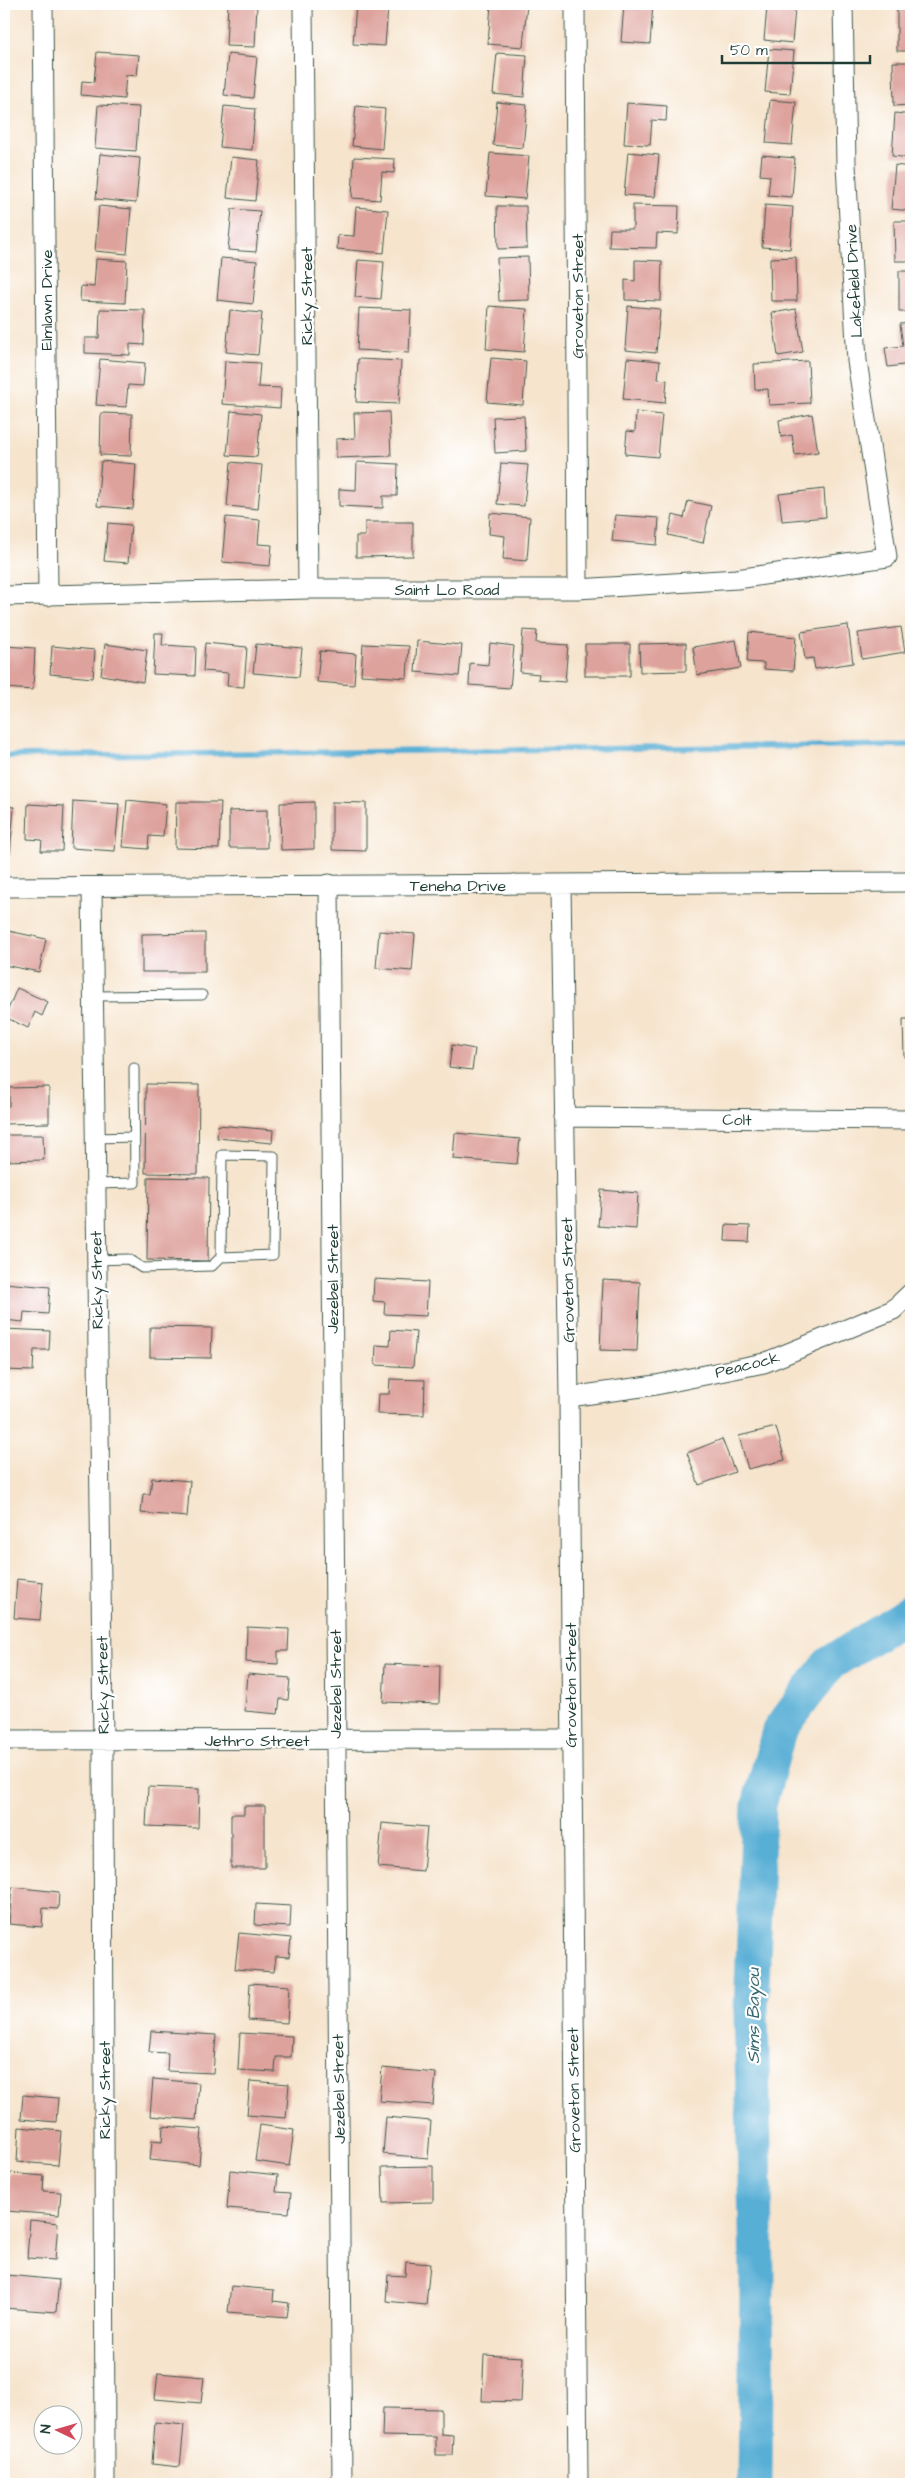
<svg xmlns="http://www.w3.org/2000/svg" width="915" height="2488" font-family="'Architects Daughter',sans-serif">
<rect width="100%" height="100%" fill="#fff"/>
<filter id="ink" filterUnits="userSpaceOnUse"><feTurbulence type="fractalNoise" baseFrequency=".02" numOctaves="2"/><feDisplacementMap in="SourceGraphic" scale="10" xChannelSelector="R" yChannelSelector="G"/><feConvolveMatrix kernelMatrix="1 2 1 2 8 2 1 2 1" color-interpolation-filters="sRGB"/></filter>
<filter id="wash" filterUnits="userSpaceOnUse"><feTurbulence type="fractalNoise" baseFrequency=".0096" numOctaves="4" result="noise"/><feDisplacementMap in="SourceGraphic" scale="20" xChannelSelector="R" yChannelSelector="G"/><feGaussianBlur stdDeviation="1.12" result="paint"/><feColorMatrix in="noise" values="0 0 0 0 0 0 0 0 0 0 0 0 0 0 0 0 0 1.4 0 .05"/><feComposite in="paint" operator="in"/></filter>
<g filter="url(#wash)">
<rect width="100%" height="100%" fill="#f6e4cc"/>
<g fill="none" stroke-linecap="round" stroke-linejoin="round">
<!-- stream -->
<path stroke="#58afd5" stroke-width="5.5" d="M4,756l907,-11"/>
<!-- river -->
<path stroke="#58afd5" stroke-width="35" d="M755,2484l2,-209 -6,-263 8,-207 20,-74 50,-67 82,-52"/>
</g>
<g id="blocks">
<!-- building -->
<path fill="#dea29c" d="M228,4h29l-2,43 -29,-1z
M356,4l32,3 -3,39 -32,-2z
M491,4h36l-4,43 -35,-3z
M624,4h29l-3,40 -29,-2z
M767,7l28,2 -3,34 -28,-3z
M897,10h14v41h-14z
M769,49l25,2 -4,43 -25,-2z
M97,52l42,3 -2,21 -11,-1 -2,24 -43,-4 1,-14 12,1z
M497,53l30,2 -3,42 -31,-3z
M228,54l29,3 -4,41 -29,-3z
M893,62h18v43l-17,1z
M770,100l26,2 -4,43 -26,-2z
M497,102l30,3 -4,43 -30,-3z
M627,103l40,3 -1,15 -14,-1 -2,25 -26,-1z
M98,105l41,2 -3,44 -41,-3z
M224,106l31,3 -3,41 -32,-3z
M356,106l29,3 -3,40 -30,-3z
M895,113l16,2v43l-19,-2z
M628,152l31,3 -4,42 -31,-2z
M490,153l39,3 -4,43 -39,-3z
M100,154l40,4 -4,45 -40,-4z
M762,155l33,3 -3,39 -24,-2 2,-19 -10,-1z
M231,157l28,3 -4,41 -28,-3z
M354,157l41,2 -1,14 -12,-1 -2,28 -28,-2z
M895,165l16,2v44l-20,-2z
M633,205l46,1 -1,28 -21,-1 -1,15 -47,-1 1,-18h23z
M765,205l28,2 -3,42 -28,-2z
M99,206l32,3 -4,45 -32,-3z
M497,206h29l1,42 -29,1z
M356,207l32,3 -4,43 -47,-4 1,-14 16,1z
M232,209l28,2 -4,41 -28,-2z
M894,221h17v40h-16z
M528,257l1,43 -30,1 -2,-43z
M796,257l1,44h-26l-1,-43z
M221,258l36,3 -4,43 -36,-4z
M96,259l31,2 -2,42 -45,-2 1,-15 13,1z
M358,260l26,2 -3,37 -26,-2z
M635,260l27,1 -1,40 -36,-1v-20l10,1z
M899,271h12v41h-12z
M489,306l38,3 -3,43 -38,-3z
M628,306l32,3 -4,44 -31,-3z
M359,308l52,2 -2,43 -52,-3z
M100,309l45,1 -1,35 -14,-1v11l-45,-2v-15h14z
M796,309l7,43 -25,4 -6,-43z
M230,310l32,3 -4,42 -32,-3z
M911,323v41l-23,3 -3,-19 18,-2 -3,-22z
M491,358l35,3 -3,44 -36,-3z
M627,358l33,3 -2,18 9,1 -2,23 -42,-4z
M100,359l45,4 -2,23 -15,-1 -2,22 -30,-2z
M358,359l43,2 -2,43 -43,-2z
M225,361l35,2 -2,24 23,1 -1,20 -58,-4z
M808,361l2,42 -41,2 -1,-16 -13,1 -1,-26z
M231,411l30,3 -4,43 -30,-2z
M389,412l2,44 -55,2v-19l19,-1 -1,-25z
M636,412l26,3 -4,42 -33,-3 2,-23 8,1z
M101,413l31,1 -1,42 -31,-1z
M812,414l6,38 -23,3 -3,-20 -11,2 -2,-17z
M524,416l2,35 -31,2 -2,-36z
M101,461l35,3 -3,45 -36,-3z
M231,462l31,3 -4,44 -31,-3z
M357,462l41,2 -1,32h-14v12l-44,-2v-17l17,1z
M501,463l27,2 -4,41 -27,-2z
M824,489l2,28 -44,4 -3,-27z
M688,501l23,5 -8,37 -35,-8 5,-20 11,3z
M490,513l40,4 -3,44 -24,-2 2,-23 -16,-2z
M615,515l44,3 -2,27 -45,-4z
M226,517l34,3 -2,24 14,1 -2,21 -48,-4z
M365,522h48v34l-57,1v-21h9z
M108,523l23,2 -3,38 -24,-2z
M848,625l5,38 -38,6 -2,-11 -8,1 -4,-27z
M901,627l4,25 -43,7 -4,-26z
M523,630l14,1 -1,12 32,2 -3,37 -27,-2 1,-6 -19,-2z
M749,632l47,5 -3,34 -29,-2v-6l-17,-1z
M155,633h8l-1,12 34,2 -1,29 -42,-2z
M736,640l5,28 -44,7 -4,-28z
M417,641l45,4 -3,31 -44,-4z
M205,643l42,4 -3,40 -17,-1 1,-13 -25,-2z
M490,643l24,3 -4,42 -41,-3 1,-22 18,2z
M686,643v28l-46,1 -1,-28z
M105,644l42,6 -4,32 -42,-7z
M256,644l46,4 -3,29 -46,-4z
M363,644l46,2 -2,32 -46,-3z
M585,644h45v32h-45z
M4,646l31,2 -2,42 -29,-2z
M52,646l43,4 -2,28 -43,-4z
M320,651l36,3 -2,31 -37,-3z
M127,800l39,4 -3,33 -14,-1 -1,13 -25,-2z
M73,801l46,3 -4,47 -44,-3z
M176,802h45l-2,47 -44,-1z
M314,802v47l-33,1 -1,-47z
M332,802l34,1v48l-34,-1z
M28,804l36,2 -2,45h-21l1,-11 -15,-1z
M4,806l10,1 -4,47 -6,-1z
M267,810v38h-38v-37z
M4,930l42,9 -7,33 -35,-7z
M379,931l36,3 -3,37 -36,-3z
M205,933v39h-63v-38z
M17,988l31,14 -6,14 -7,-4 -7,16 -23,-11z
M903,1019h8v38h-7z
M452,1045l23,4 -3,21 -23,-3z
M146,1084l53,1 -1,89 -53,-1z
M49,1087v36l-45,1v-18h5v-18z
M218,1125l55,5 -1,13 -55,-5z
M455,1133l65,6 -3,25 -64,-5z
M4,1135h39l1,25 -40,1z
M148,1177l61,1 -1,83 -61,-1z
M601,1190l37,3 -2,36 -38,-3z
M726,1225l24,1 -1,16 -24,-1z
M374,1279l54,3 -2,34 -42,-2 1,-12 -12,-1z
M603,1280l37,2 -3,69 -37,-1z
M4,1283l46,4 -2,27 -24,-2 -1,10 -19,-2z
M150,1327l62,1 -1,30 -61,-1z
M4,1329l46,2 -1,19h-15l-1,21 -29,-1z
M391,1330l25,2 -3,35 -38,-2 1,-20 14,1z
M390,1379l35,1 -1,35 -47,-1 1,-20h11z
M776,1427l9,33 -37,9 -9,-33z
M722,1439l13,33 -36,13 -12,-32z
M152,1478l38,3 -3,36 -46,-4 2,-19h7z
M17,1579l26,3 -3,38 -26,-2z
M247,1627l42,2 -1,22h-10v13l-32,-2z
M385,1664l55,2 -1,38 -56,-2z
M248,1674l42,4 -2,22 -8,-1 -2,15 -33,-3z
M148,1787l51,2 -1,39 -52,-2z
M244,1806h21v62h-34v-54h13z
M382,1823l45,4 -4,44 -45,-4z
M12,1887l47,5 -1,17 -15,-1 -1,19 -33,-3z
M256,1904l35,2 -1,21 -35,-2z
M239,1933l52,5 -2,19 -13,-1 -2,16 -39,-3z
M250,1983l39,3 -2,37 -39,-3z
M151,2031l65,4 -3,38 -46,-2 1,-18 -19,-1z
M240,2033l52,3 -1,21h-15l-1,15 -37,-2z
M382,2068l54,5 -3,32 -54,-4z
M153,2079l46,4 -3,37 -46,-4z
M250,2081l39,3 -3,34 -39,-3z
M23,2095l35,3 -2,24 -35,-3z
M386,2117l45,4 -3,37 -45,-4z
M260,2125l34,5 -5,36 -34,-5z
M163,2126l39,3 -3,36 -49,-5 2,-19 10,1z
M19,2127l42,4 -3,34 -41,-3z
M433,2166v36l-50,1 -1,-36z
M230,2170l48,5 -2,17 15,1 -2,20 -62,-5z
M9,2173l35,3 -1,15 18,1 -2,23 -53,-4z
M30,2220l28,3 -3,37 -28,-2z
M406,2262l24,2 -4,41 -40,-4 2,-26 17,1z
M7,2275l52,5 -3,32 -52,-4z
M231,2286l43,4 -1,11 16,2 -2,14 -59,-5z
M484,2355l39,2 -2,45 -39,-1z
M158,2373l46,4 -3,26 -46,-4z
M383,2408l58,1v25l12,1 -1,20h-16v-18l-54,-1z
M155,2422l29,3 -4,42 -28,-3z"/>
</g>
</g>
<g filter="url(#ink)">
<use href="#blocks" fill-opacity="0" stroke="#3f564b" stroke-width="1"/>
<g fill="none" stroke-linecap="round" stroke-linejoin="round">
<!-- service casing -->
<g stroke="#3f564b" stroke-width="11">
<path id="service" d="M93,996l109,-1
M95,1138l39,-1
M95,1184l40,-1 -1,-115
M95,1260l33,-1 14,9 70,-2 9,-9 52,-2 1,-99 -52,-1 -1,102"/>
</g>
<!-- minor casing -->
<g stroke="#3f564b" stroke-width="21">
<path id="minor" d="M43,4l5,592
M303,4l5,585
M575,4l3,585
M4,596l304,-7h270l159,-10 150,-22 -30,-196 -11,-196 -3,-161
M329,884l13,1600
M561,885l8,512 9,1087
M4,887l907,-5
M92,887l11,852 2,745
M564,1117l347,3
M569,1397l87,-12 108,-22 129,-53 18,-17
M4,1740l566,-1"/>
</g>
<!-- service -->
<use href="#service" stroke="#fff" stroke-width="9"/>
<!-- minor -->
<use href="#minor" stroke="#fff" stroke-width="19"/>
</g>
</g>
<g text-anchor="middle" stroke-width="4.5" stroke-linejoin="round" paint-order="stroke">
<!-- street labels -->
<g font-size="16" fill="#1f3d34" stroke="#fff">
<text transform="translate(853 281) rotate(-93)" y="6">Lakefield Drive</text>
<text transform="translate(306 296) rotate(-90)" y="6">Ricky Street</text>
<text transform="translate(577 296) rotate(-90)" y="6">Groveton Street</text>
<text transform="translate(46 300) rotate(-90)" y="6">Elmlawn Drive</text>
<text x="447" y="595">Saint Lo Road</text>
<text x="458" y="891">Teneha Drive</text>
<text transform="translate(737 1119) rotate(1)" y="6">Colt</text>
<text transform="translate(332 1279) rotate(-90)" y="6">Jezebel Street</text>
<text transform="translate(96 1280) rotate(-91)" y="6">Ricky Street</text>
<text transform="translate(567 1280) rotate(-91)" y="6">Groveton Street</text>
<text transform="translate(747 1364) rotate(-14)" y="6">Peacock</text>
<text transform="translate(335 1684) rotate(-90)" y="6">Jezebel Street</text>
<text transform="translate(102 1685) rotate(-91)" y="6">Ricky Street</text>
<text transform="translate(570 1685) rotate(-90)" y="6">Groveton Street</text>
<text x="257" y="1746">Jethro Street</text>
<text transform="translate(338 2089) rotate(-91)" y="6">Jezebel Street</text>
<text transform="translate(104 2090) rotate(-90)" y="6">Ricky Street</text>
<text transform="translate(573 2090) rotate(-91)" y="6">Groveton Street</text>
</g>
<!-- water labels -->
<g font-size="18" font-style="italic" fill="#33656c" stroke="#fff">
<text transform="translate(753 2016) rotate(-90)" y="6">Sims Bayou</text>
</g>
</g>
<!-- margin -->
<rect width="915" height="2488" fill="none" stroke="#fff" stroke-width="20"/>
<!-- north arrow -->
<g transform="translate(58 2430) rotate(275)"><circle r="24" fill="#ffffff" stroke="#a5b1ae"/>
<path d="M0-4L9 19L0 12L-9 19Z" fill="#d1495b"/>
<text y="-8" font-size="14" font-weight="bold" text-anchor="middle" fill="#1f3d34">N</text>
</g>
<!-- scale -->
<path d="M722 55v8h148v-8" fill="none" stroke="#1f3d34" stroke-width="2.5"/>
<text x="730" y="55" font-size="15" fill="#1f3d34" stroke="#ffffff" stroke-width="4" paint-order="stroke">50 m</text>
</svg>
